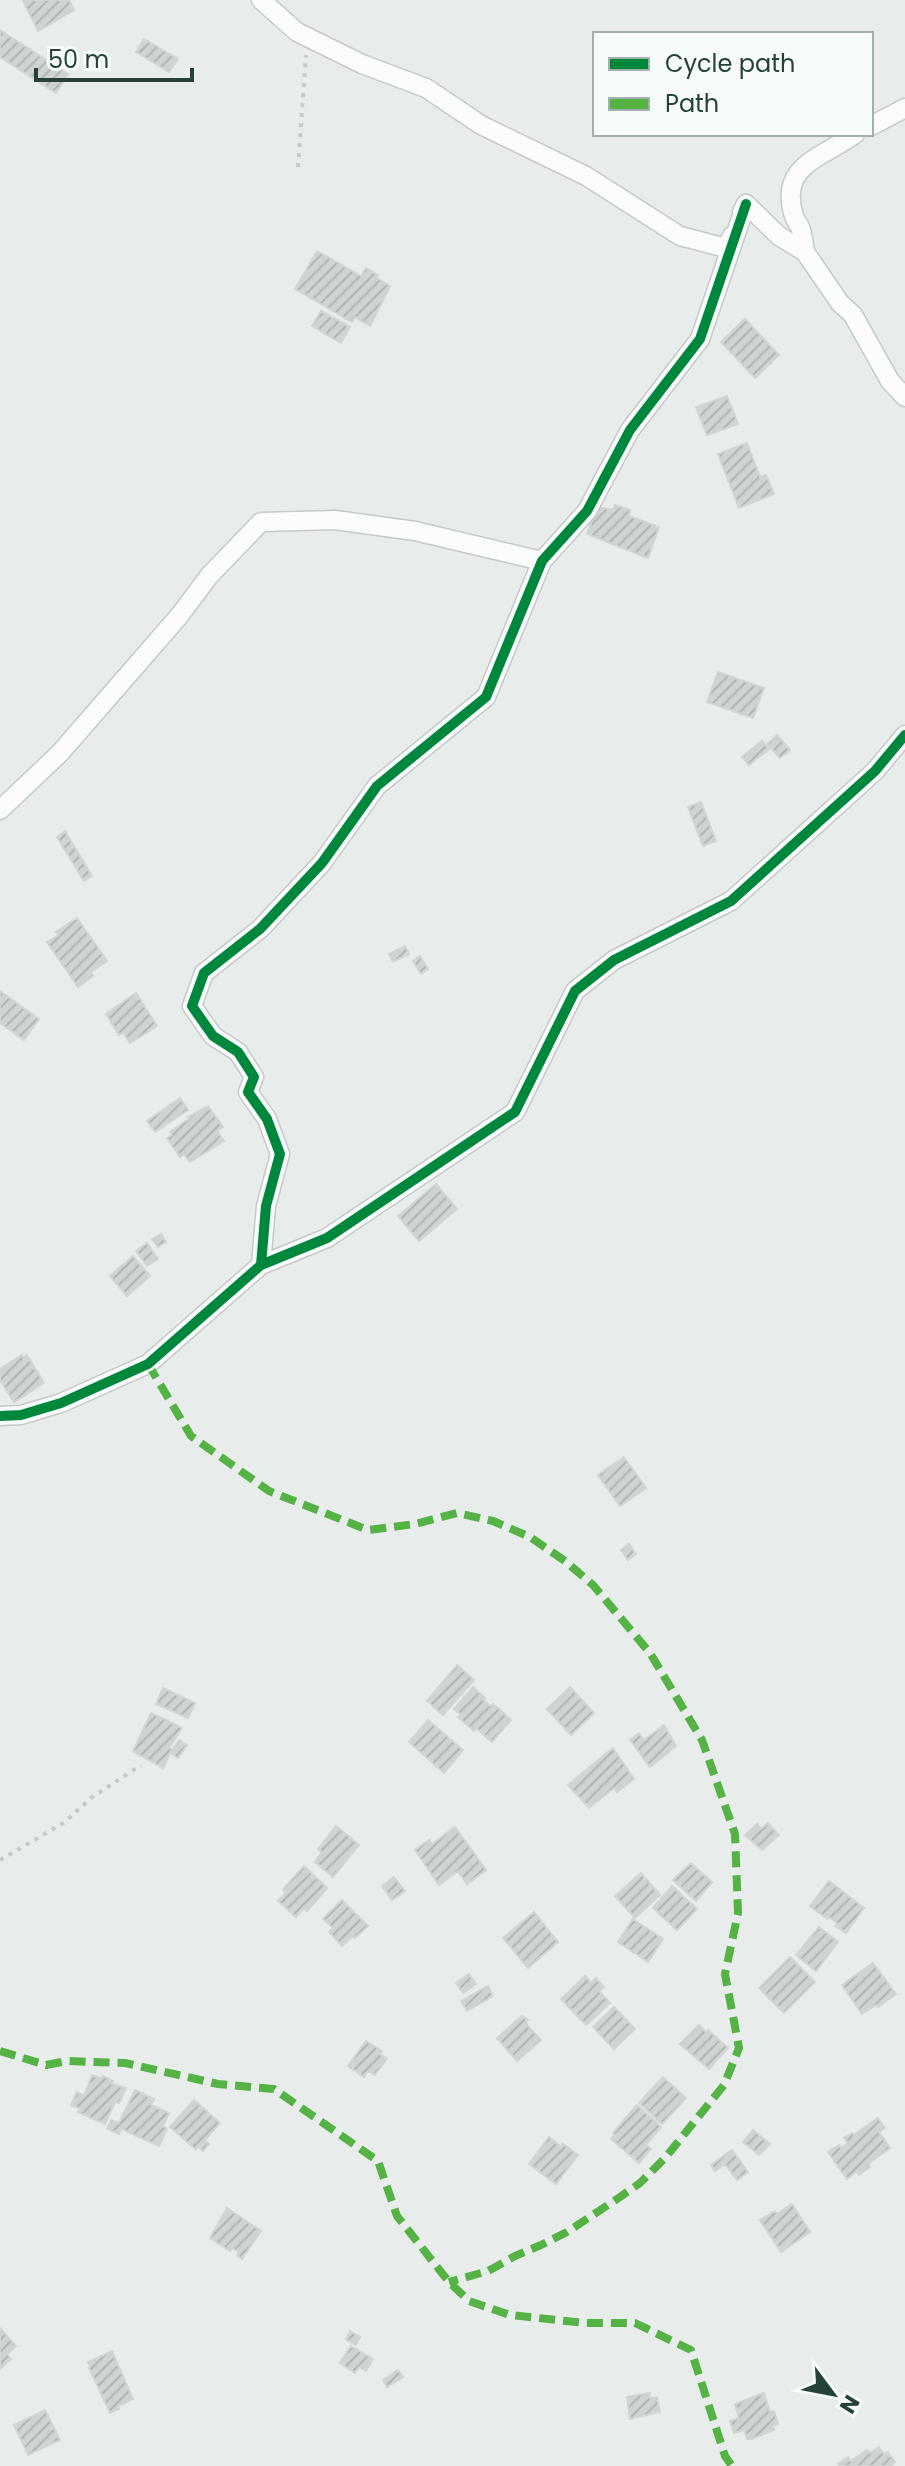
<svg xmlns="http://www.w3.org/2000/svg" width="905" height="2466" font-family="Poppins,sans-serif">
<defs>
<pattern id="building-hatch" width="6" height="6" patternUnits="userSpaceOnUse" patternTransform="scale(2)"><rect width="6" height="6" fill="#cfd4d2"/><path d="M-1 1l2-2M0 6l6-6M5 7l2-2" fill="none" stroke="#b2b7b5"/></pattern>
</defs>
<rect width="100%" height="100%" fill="#e8edeb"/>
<!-- building -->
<path fill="url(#building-hatch)" stroke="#d1d6d4" stroke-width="2" d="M25,0h44l5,10 -36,21 -15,-30z
M0,30l68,44 -12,19 -56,-36z
M144,39l34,20 -9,13 -33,-20z
M317,251l44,25 5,-8 12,7 -1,3 13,8 -20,40 -15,-9 -3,5 -57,-33z
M321,311l29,16 -9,16 -29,-17z
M745,319l34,36 -24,23 -34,-36z
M727,396l11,28 -31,11 -11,-28z
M747,443l13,34 6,-2 8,19 -35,14 -21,-54z
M615,505l15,5 -1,6 30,11 -11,31 -61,-24 10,-27 16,3z
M718,672l46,16 -11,30 -46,-16z
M777,735l13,15 -10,8 -13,-14z
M762,741l7,8 -20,16 -7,-8z
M701,802l15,39 -13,5 -15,-39z
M65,831l27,45 -8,5 -27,-44z
M77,918l30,43 -16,11 2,4 -15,11 -31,-45 12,-7 -3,-3z
M405,946l4,8 -16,8 -4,-8z
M420,956l8,13 -7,5 -8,-13z
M0,991l39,28 -15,21 -24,-17z
M136,993l21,33 -27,17 -7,-11 -4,3 -13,-21z
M180,1098l8,12 -33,22 -8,-11z
M208,1106l15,21 -6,4 7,10 -34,21 -6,-8 -4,3 -13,-19 5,-3 -2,-3 20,-14 -2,-1z
M436,1184l21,25 -38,32 -21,-25z
M161,1234l5,8 -8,5 -6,-8z
M147,1243l11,16 -11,7 -11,-15z
M133,1256l17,20 -23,20 -17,-20z
M22,1355l1,3 4,-3 17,28 -30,19 -14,-22v-11z
M624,1457l22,31 -26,18 -22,-31z
M629,1544l7,10 -8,6 -7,-10z
M457,1665l17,15 -31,35 -16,-14z
M473,1687l12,11 -2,2 7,6 3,-2 18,16 -19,22 -16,-14 -2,3 -16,-14 3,-2 -7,-6z
M570,1687l24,26 -23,22 -24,-26z
M163,1688l32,15 -7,15 -32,-14z
M151,1713l31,15 -13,20 3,1 -9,19 -30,-17z
M428,1720l35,30 -19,23 -35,-31z
M664,1725l12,21 -26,21 -20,-27 9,-7 5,7z
M179,1740l8,5 -9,13 -8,-5z
M613,1748l21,31 -17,13 -3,-4 -25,20 -21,-23z
M768,1823l11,12 -17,15 -17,-15 12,-11 4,5z
M336,1826l23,19 -26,32 -18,-15 7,-10 -4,-3z
M455,1827l31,43 -19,14 -9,-13 -19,14 -24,-35 14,-10 3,4z
M691,1863l21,19 -16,19 -23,-21z
M304,1866l23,22 -20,23 -3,-3 -8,9 -18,-16 8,-8 -3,-4z
M641,1873l19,22 -25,23 -20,-22z
M394,1877l11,14 -13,9 -10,-14z
M829,1881l35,27 -18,25 -11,-7 2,-3 -8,-6 -2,2 -17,-13z
M672,1886l25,23 -20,21 -24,-22z
M342,1900l26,26 -13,12 -2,-2 -11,10 -13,-14 4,-4 -10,-9z
M534,1912l24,30 -30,26 -25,-30z
M633,1919l30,20 -15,23 -30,-20z
M819,1927l19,15 -22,29 -20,-16z
M790,1957l25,25 -31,31 -25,-25z
M873,1963l23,31 -18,13 -2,-2 -14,9 -20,-29z
M469,1974l7,10 -13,9 -7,-10z
M585,1976l6,7 5,-5 8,9 -5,4 11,12 -24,22 -25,-26z
M488,1986l5,10 -26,15 -6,-10z
M614,2007l21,22 -21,20 -21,-22z
M522,2016l6,4 -2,1 1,4 14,15 -24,21 -20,-23z
M699,2025l7,7 2,-2 20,18 -19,21 -29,-25z
M366,2041l16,10 -2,3 7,5 -12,16 -7,-4 -4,6 -16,-11z
M92,2075l9,4 2,-3 10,5 -1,3 14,4 -7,15 -4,-1 -10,22 -27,-12 2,-3 -9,-4 6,-13 7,4z
M663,2077l23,21 -24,26 -23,-21z
M135,2090l19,9 -3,6 18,8 -6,13 4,3 -8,17 -38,-17 -2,5 -12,-5 4,-9 8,3z
M194,2100l26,23 -15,17 4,4 -6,7 -5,-5 -2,4 -26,-23z
M637,2105l24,22 -15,18 5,4 -12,14 -28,-24 4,-4 -2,-2z
M878,2118l7,10 -6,4 11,16 -22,16 2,3 -11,8 -2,-4 -10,8 -19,-27 11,-7 2,3 7,-5 -4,-5 8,-5 2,2z
M753,2130l17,14 -11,11 -16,-13z
M549,2137l12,10 2,-3 15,11 -22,29 -27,-20z
M732,2150l16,22 -11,8 -12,-16 -10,7 -4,-6z
M792,2204l18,28 -29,20 -21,-32 15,-9 2,3z
M227,2208l34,23 -19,28 -5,-4 2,-3 -7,-4 -2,3 -20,-13z
M0,2328l16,18 -9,8 4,5 -11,10z
M350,2331l10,6 -4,8 -10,-6z
M351,2346l22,13 -7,12 -7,-4 -4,6 -15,-10z
M112,2351l21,48 -15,7 1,3 -9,4 -21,-45 1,-1 -2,-5z
M398,2370l5,7 -16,10 -4,-7z
M650,2393v5l7,-1 3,15 -30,7 -3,-22z
M764,2393l6,20 4,-2 4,13 -5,2 1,4 -22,9h-5l-3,-9 -10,3 -4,-12 9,-3 -4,-14z
M45,2410l15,30 -32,15 -14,-30z
M879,2447l5,7 4,-2 7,10 -4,4h-51l-2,-2 10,-7 3,4 16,-11 3,3z"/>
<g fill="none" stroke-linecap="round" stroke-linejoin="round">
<!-- street casing -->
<g stroke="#c5cac8" stroke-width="21">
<path id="street" d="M261,0l36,32 65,32 64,24 55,37 105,51 94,60 46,12 6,-12
M871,126l34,-18
M742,212l4,-8 33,32 26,16 35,51 13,12 37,66 15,16
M805,252c-1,-8 -2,-17 -5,-25 -2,-4 -5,-7 -6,-11 -16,-51 28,-58 61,-82
M0,810l60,-57 120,-138 29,-39 52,-54 74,-2 80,11 127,30
M261,1265l66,-27 188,-126 60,-121 39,-31 117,-59 144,-130 30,-36
M0,1416l21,-1 40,-12 87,-39 113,-99 5,-59 14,-52 -13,-35 -19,-27 6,-15 -16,-25 -25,-16 -21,-30 12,-33 56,-44 62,-66 55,-77 109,-89 56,-136 45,-50 43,-81 70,-91 46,-135"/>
</g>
<!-- path -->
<path stroke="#c3ccca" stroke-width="4" stroke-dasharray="4 6" stroke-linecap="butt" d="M298,167l8,-112
M0,1860l65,-38 26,-24 50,-33"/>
<!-- street -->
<use href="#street" stroke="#fcfcfc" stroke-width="18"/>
<!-- quiet -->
<path stroke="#55b346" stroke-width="8" stroke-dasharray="16 8" stroke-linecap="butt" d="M148,1364l43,72 78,55 99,39 47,-6 42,-11 36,8 37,16 35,24 28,24 57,68 52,87 33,94 3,79 -13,61 14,74 -15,37 -59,73 -25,25 -20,14 -53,35 -26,13 -26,11 -27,15 -39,11
M0,2051l46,14 21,-4 58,2 93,21 56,5 104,72 19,55 52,66 20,19 41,14 75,8h50l56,27 34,106 7,10"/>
<!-- cycleway casing -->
<g stroke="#f7fbf9" stroke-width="15">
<path id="cycleway" d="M261,1265l66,-27 188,-126 60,-121 39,-31 117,-59 144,-130 30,-36
M0,1416l21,-1 40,-12 87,-39 113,-99 5,-59 14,-52 -13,-35 -19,-27 6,-15 -16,-25 -25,-16 -21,-30 12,-33 56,-44 62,-66 55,-77 109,-89 56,-136 45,-50 43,-81 70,-91 46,-135"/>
</g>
<!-- cycleway -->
<use href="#cycleway" stroke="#00873e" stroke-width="10"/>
</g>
<!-- legend -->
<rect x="593" y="32" width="280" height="104" fill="#f7fbf9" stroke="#a3b1ad" stroke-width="2"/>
<rect x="609" y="58" width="40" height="12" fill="#00873e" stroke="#a3b1ad" stroke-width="2"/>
<text x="665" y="72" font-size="24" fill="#24423a">Cycle path</text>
<rect x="609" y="98" width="40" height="12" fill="#55b346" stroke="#a3b1ad" stroke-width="2"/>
<text x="665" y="112" font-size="24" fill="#24423a">Path</text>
<!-- north arrow -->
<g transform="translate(833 2394) rotate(122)" stroke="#f7fbf9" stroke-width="6" paint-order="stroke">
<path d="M0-6L14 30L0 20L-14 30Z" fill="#24423a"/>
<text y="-12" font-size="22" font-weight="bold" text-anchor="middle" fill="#24423a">N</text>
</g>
<!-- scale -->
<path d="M36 68v12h156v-12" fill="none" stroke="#24423a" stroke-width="4"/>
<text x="48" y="68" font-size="24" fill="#24423a" stroke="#f7fbf9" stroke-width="6" paint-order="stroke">50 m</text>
</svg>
